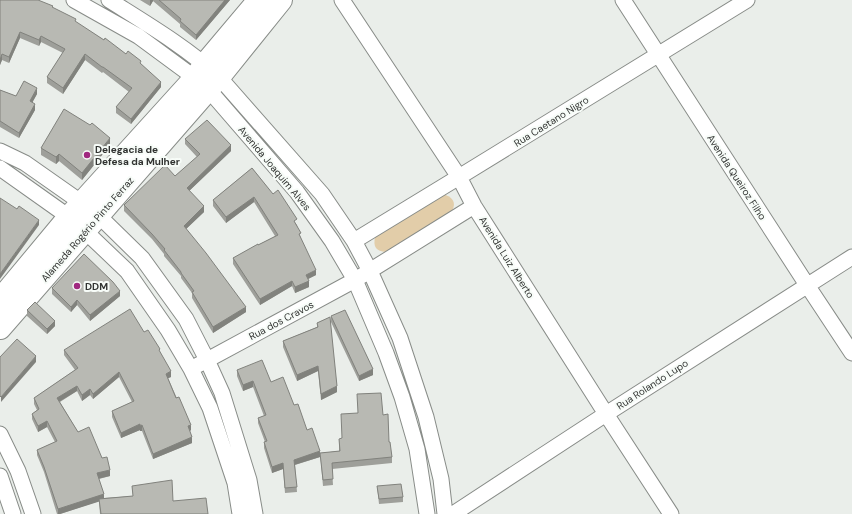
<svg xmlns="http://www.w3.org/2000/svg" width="852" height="514" font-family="'DM Sans',sans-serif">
<rect width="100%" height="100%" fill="#eaeeea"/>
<!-- green -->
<path fill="#e2cda9" d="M442,194c10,2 15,8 10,17l-66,41c-10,-1 -13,-5 -11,-15z"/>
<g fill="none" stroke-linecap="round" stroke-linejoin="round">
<!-- street casing -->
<g stroke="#888c88" stroke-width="17">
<path id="street" d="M74,0l64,36 57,42 13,11 89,103 35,49 23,39 31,73 16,44 15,52 10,65
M109,0c38,24 77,47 110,77l103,117 32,47 16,30 30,67 26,79 15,62 4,35
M342,0l117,177 15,29 132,208 65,100
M623,0l184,285 45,68
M0,151l25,12 57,40 16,12 44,43 44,61 21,41 15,33 27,87 6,34
M0,168l69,49 16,14 42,40 41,59 23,39 19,39 25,75 5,31
M354,241l105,-64 288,-177
M198,365l157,-85 119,-74
M0,434l18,37 15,43
M0,476l13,38
M453,514l153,-100 246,-157"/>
</g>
<!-- secondary casing -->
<g stroke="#888c88" stroke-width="24">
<path id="secondary" d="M0,300l69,-83 126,-139 10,-14 54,-64
M0,328l219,-251 62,-77"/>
</g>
<!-- street -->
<use href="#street" stroke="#fff" stroke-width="15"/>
<!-- secondary -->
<use href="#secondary" stroke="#fff" stroke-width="22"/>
</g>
<!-- wall -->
<path fill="#9e9f9a" d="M0,0l53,8 73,46 15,11 20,22 -30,37 -15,-11v-6l13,-15 -26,-20 -1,1 -17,-13 -22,34 -16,-11v-6l16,-24 -22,-11 -2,4 -19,-8 -11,25 -7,-3 -2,5z
M140,0h90l-34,40 -16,-13v-3l-27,-23 -3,5z
M0,90l16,6 21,-2 -5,8 3,8 -16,28 -19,-11z
M185,139l46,12 -42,40 15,21 -18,17 60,83 -33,21 -21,-35v-5l-11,-15v-2l-17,-20v-2l-12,-15 -28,-28v-6l51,-29 22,-19 -12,-13z
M110,145l-28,35 -23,-19 -3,3 -15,-9v-7z
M252,168l45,57 4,14 15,36 -8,4 1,8 -14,6 -3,-7 -32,19 -27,-41v-6l42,-22 -21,-34 -28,21 -13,-17v-6z
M52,288l68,8 -30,25 -13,-16 -6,7 -19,-18z
M27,310l28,16 -8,8 -20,-18z
M331,316l42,59 -14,6 -28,-59z
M330,317l7,75 -16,8 -3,-29 -21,10 -14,-34v-6l34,-14v-4z
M144,332l16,20 11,25 -3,1 23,52 -1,1 2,12 -39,16 -11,-28h-2v-1l-19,8 -9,-21v-6l20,-9 -13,-25 -26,22 -3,-4 -8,6 -5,-10 -17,11 18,30 24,26 8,18 -11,3 5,19 29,-2 -1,-10 76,28h-108l-1,-13 -39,13h-3l-13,-42 -7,-17v-5l18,-8 -8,-15 -9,5 -6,-13v-5l5,-4 -3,-6v-6l41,-28 -11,-15v-5z
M237,370l34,12 23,23 26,52 -25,8 2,27 -12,1 -2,-24 -11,4 -8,-25v-6h1l-7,-19v-5l6,-2 -11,-29 -10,4 -6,-15z
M383,415l6,27 3,15v6l-60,6 1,16 -10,1 -3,-33 19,-2v-12h3z
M377,486l26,11v5l-24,2z"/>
<!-- shaded-wall -->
<path fill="#81827d" d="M150,0h3v1l-3,5z
M225,0h5l-34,40v-5z
M20,32v6l-11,25v-6z
M41,36v6l-2,4v-6z
M2,54v6l-2,5v-5z
M85,54v6l-22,34v-6z
M161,82v5l-30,37v-5z
M37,88v6l-7,13v-6z
M35,104v6l-16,28v-5z
M110,138v7l-28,35v-7z
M231,145v6l-44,42v-5z
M59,154v7l-3,3v-7z
M254,197v5l-28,21v-6z
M204,206v6l-20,19v-5z
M39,220v5l-39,54v-5z
M316,270v5l-10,5v-5z
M292,281v5l-32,19v-6z
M309,281v6l-14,6v-6z
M120,291v5l-30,25v-6z
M77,300v5l-6,7v-5z
M246,307v5l-33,21v-6z
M55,321v5l-8,8v-5z
M36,356v6l-35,40v-5z
M318,366v5l-21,10v-6z
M373,369v6l-14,6v-5z
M171,371v6l-5,2v-5z
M119,372v5l-26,22v-5z
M253,381v6l-10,4v-6z
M77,386v5l-20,12v-5z
M337,386v6l-16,8v-6z
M90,389v6l-8,6v-6z
M47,421v6l-9,5v-6z
M140,424v6l-19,8v-5z
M142,425v6h-2v-5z
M191,425v5l-3,2v-6z
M192,437v6l-39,16v-5z
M320,451v6l-26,8v-5z
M283,463v6l-11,4v-6z
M110,470v6l-13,3v-6z
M104,494v6l-44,14h-2v-5z"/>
<!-- building -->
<path fill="#b8b9b3" stroke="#81827d" d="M0,0h38l15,6 -1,1 24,12 -1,2 29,19 1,-2 21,16 2,-3 13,10 -1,2 21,19 -30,37 -15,-12 16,-19 -29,-21h-1l-17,-13 -22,34 -16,-11 18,-28 -24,-13 -2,4 -19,-8 -11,25 -7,-3 -2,6z
M159,0h66l-29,35 -16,-14 1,-2z
M24,81l13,7 -7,13 5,3 -16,29 -19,-12v-31l16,6z
M64,109l26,16 2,-2 18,15 -28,35 -23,-19 -3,3 -15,-9z
M207,120l24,25 -44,43 17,18 -20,20 22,27 40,54 -33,20 -21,-35 2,-1 -13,-18v-1l-17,-22 1,-1 -13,-15 -28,-29 41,-40 10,11 25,-22 -15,-15z
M252,168l21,26 5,-4 19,29 -3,2 7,12 -2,1 17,36 -10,5 3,6 -14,6 -3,-6 -32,18 -27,-41 25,-14v1l20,-10 -24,-38 -28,20 -13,-17z
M0,198l17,11 2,-3 20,14 -39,54z
M84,254l29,28 7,9 -30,24 -13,-15 -6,7 -19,-19z
M35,302l20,19 -8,8 -20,-19z
M130,309l14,23 4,-2 12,19 -1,1 12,21 -5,3 10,24 3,-1 12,28 -3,1 4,11 -39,17 -11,-29 -2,1v-2l-19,9 -9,-22 22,-10 -15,-29 -26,22 -3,-5 -8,6 -5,-9 -20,12 21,34 11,-5 13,31 5,-1 3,13 -13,3 7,21 -46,15 -14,-42 -7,-17 20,-9 -10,-20 -9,5 -6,-12 7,-5 -5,-11 44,-30 -14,-18z
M345,310l28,59 -14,7 -28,-60z
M330,317l7,69 -16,8 -3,-28 -21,9 -14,-34 35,-14 -1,-4z
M17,339l19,17 -35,41 -1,-1v-39z
M262,360l9,22 12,-5 11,28 4,-1 9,26 5,-2 8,23 -26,9 3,27 -12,1 -2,-25 -11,4 -8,-25 3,-1 -9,-23 8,-3 -13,-34 -10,4 -6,-15z
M381,393l2,22 5,-1 1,28h1l2,15 -60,6 1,16 -10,1 -3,-27 20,-2 -1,-12 3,-1 -1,-24 17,-1 -1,-19z
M172,480l1,21 33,-3 2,16h-107l-2,-15 34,-3 -1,-10z
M401,484l2,13 -24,2 -2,-13z"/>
<!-- markers -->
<g fill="#a0287f" stroke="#f7fcf8" stroke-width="1.5">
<circle cx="87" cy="155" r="4"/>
<circle cx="77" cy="286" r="4"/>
</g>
<g text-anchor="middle" stroke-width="4" stroke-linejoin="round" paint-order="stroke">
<!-- street labels -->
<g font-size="10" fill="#313331" stroke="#f7fcf8">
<text transform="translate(551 121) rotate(-32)" y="4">Rua Caetano Nigro</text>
<text transform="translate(275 168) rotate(50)" y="4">Avenida Joaquim Alves</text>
<text transform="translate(737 177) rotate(57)" y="4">Avenida Queiroz Filho</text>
<text transform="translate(87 229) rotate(-49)" y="4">Alameda Rogério Pinto Ferraz</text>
<text transform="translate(507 257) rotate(58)" y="4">Avenida Luiz Alberto</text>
<text transform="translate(281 320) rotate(-28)" y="4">Rua dos Cravos</text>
<text transform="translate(652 384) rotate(-33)" y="4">Rua Rolando Lupo</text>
</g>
<!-- poi labels -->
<g font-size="10" font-weight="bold" fill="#313331" stroke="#f7fcf8" text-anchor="start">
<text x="95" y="153">Delegacia de<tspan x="95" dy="12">Defesa da Mulher</tspan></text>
<text x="85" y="290">DDM</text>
</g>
</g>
</svg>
